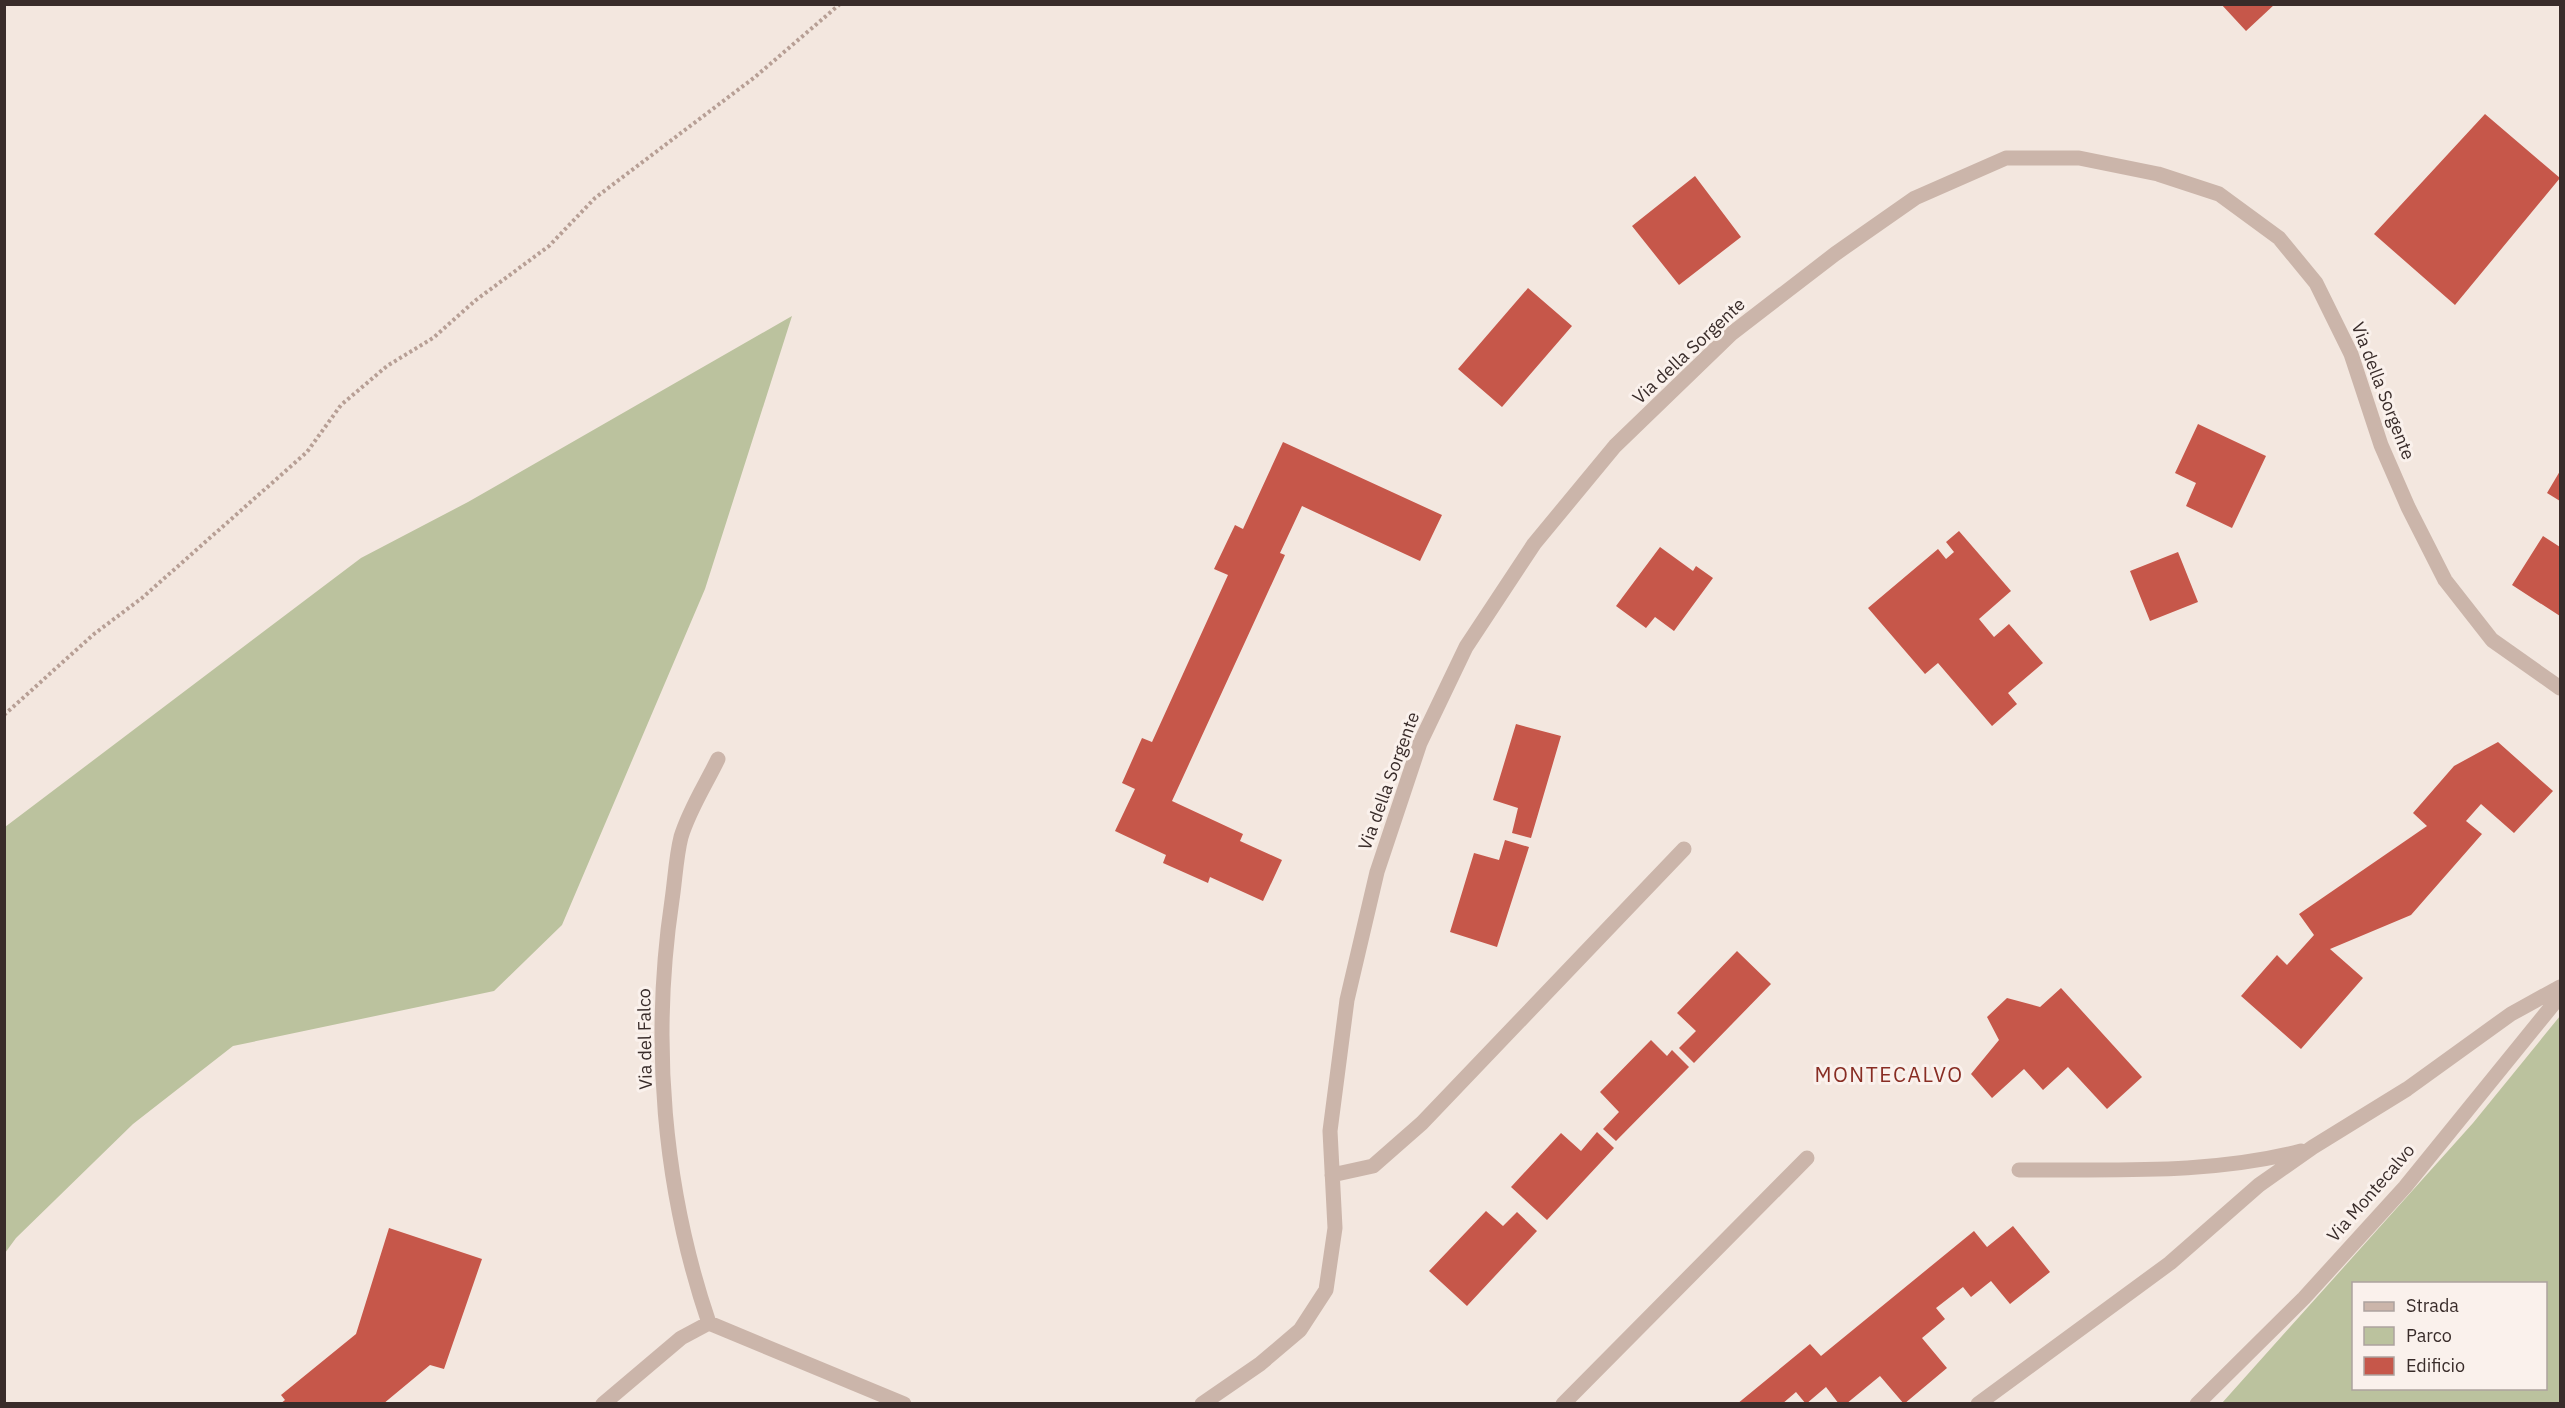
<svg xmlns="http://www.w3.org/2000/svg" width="2565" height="1408" font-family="'IBM Plex Sans',sans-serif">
<rect width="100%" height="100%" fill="#f3e7df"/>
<!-- green -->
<path fill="#bbc29e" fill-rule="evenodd" d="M792,316l-87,273 -143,336 -68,66 -261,55 -100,78 -117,114 -11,15v-426l356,-269 107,-56z
M2560,1016v387h-338l251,-280zM2354,1284h192v104h-192z"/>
<!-- building -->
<path fill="#c6574a" d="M2221,4h54l-29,27z
M2485,114l75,64 -105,127 -81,-71z
M1695,176l46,61 -62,48 -47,-59z
M1528,288l44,38 -70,81 -44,-38z
M2198,424l68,32 -34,72 -46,-22 10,-23 -21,-10z
M1283,442l159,73 -22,46 -118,-55 -22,47 5,2 -113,246 71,33 -3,7 42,19 -19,41 -53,-24 -2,6 -45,-20 3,-8 -51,-24 20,-42 -13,-6 20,-45 10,4 76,-167 -14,-6 21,-44 8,4z
M2560,471v30l-13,-8z
M1959,531l52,60 -32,28 15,18 15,-13 34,39 -35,30 9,11 -25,22 -54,-63 -13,11 -57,-66 70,-59 8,10 8,-7 -8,-10z
M2543,536l17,11v69l-48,-31z
M1660,547l33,24 3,-5 17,12 -39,53 -19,-14 -9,11 -30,-22z
M2178,552l20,50 -48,19 -20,-50z
M1516,724l45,12 -30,102 -19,-5 6,-25 -25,-8z
M2498,742l55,49 -39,42 -33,-29 -15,17 16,13 -71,81 -81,34 33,29 -62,71 -60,-53 36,-41 10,10 27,-30 -15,-21 128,-88 -14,-13 41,-47z
M1505,840l24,7 -32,100 -47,-15 24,-79 25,7z
M1737,951l34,33 -77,79 -15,-15 17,-17 -19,-18z
M2061,988l81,89 -35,32 -39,-42 -25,23 -19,-21 -32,29 -21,-24 28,-34 -12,-23 20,-19 33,9z
M1651,1040l16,16 5,-6 17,17 -73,74 -13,-12 16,-17 -19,-20z
M1597,1132l17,16 -67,72 -36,-33 50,-54 20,18z
M1486,1211l17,15 14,-14 20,19 -70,75 -38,-35z
M2013,1226l37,46 -40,32 -19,-23 -20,16 -8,-10 -27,21 9,11 -23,19 25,30 -43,36 -24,-28 -34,28h-7l-13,-17 -20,17 -10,-12 -14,12h-45l73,-60 11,12 153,-125 13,16z
M389,1228l93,31 -38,110 -14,-4 -47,39h-103l5,-4 -4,-5 75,-61z"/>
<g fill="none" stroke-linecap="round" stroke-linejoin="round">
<!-- path -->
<path stroke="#b79f95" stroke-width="4" stroke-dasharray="3 3" stroke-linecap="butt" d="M4,715l90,-81 48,-36 165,-146 34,-47 46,-39 46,-28 43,-38 73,-54 46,-48 160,-121 85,-73"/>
<!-- minor -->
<path stroke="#cbb5aa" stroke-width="15" d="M2019,1170c94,-1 190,5 282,-19
M1332,1175l41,-9 49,-43 262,-274
M709,1323c-46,-135 -58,-282 -37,-423 3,-20 4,-43 9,-63 8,-27 25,-53 37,-78
M603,1404l78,-66 28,-15 195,81
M1202,1404l58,-40 40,-34 26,-40 9,-62 -5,-97 17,-131 30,-128 43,-129 46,-96 68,-103 81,-98 116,-112 104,-80 80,-56 91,-40h73l79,16 61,20 60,44 37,45 35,71 30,91 27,62 37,73 47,60 68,48
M1563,1404l244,-246
M1978,1404l192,-141 89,-78 54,-38 94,-58 104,-75 49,-27
M2197,1404l107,-106 101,-111 155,-191"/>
</g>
<g text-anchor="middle" stroke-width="6" stroke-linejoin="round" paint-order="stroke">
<!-- street labels -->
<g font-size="18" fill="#392c2a" stroke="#faf1ec">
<text transform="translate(1689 351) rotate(-43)" y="6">Via della Sorgente</text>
<text transform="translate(2383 391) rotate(69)" y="6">Via della Sorgente</text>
<text transform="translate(1389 781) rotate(-70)" y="6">Via della Sorgente</text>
<text transform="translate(645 1039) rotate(-91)" y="6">Via del Falco</text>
<text transform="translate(2371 1193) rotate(-49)" y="6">Via Montecalvo</text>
</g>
<!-- quarter labels -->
<g font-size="21" letter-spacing="1.5" fill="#882d23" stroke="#faf1ec">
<text x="1889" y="1082">MONTECALVO</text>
</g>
</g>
<!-- border -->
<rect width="2565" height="1408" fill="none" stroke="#392c2a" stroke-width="12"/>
<!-- legend -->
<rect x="2352" y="1282" width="195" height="108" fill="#faf1ec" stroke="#ada29e" stroke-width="1.5"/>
<rect x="2364" y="1302" width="30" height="9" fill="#cbb5aa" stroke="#ada29e" stroke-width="1.5"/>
<text x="2406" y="1312" font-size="18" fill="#392c2a">Strada</text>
<rect x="2364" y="1327" width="30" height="18" fill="#bbc29e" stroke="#ada29e" stroke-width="1.5"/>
<text x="2406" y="1342" font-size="18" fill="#392c2a">Parco</text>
<rect x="2364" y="1357" width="30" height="18" fill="#c6574a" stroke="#ada29e" stroke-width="1.5"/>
<text x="2406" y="1372" font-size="18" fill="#392c2a">Edificio</text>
</svg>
